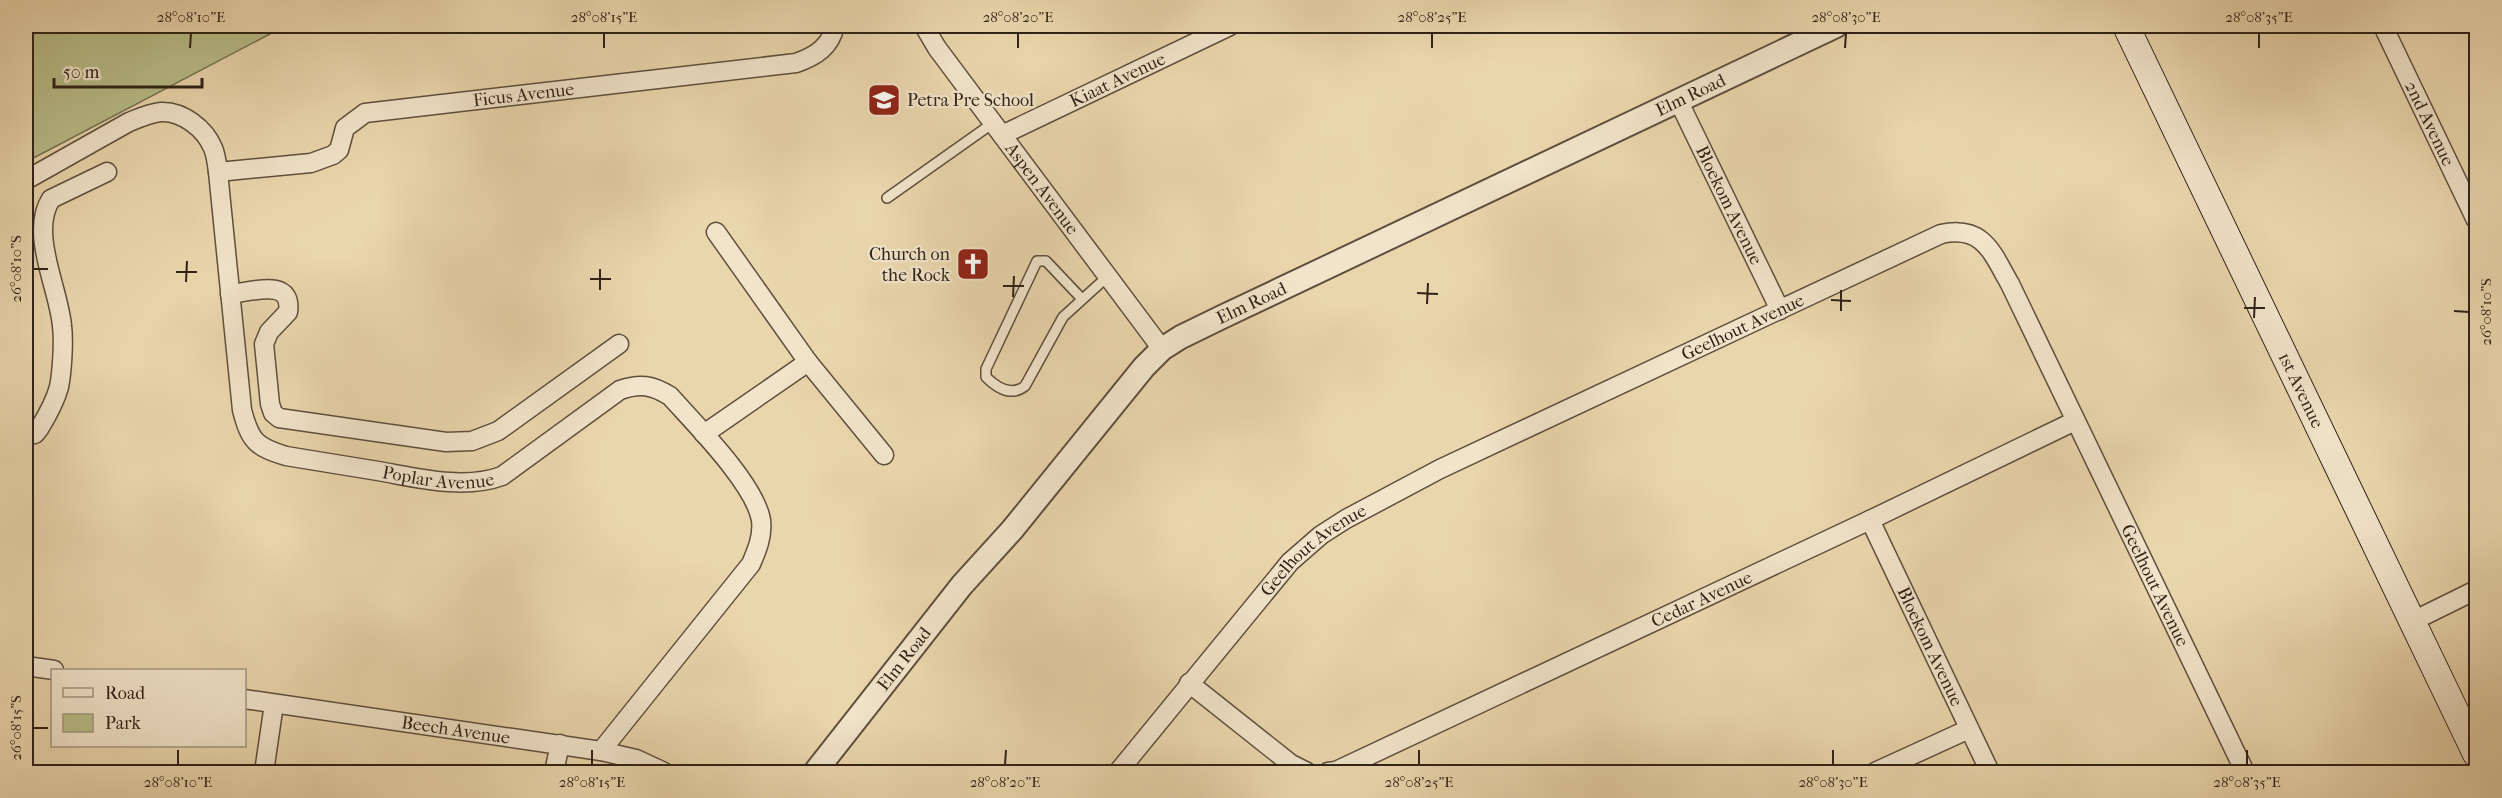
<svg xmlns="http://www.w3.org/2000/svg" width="2502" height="798" font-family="'IM FELL French Canon',serif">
<rect width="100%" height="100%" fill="#ead6ad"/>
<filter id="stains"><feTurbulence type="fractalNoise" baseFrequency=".00333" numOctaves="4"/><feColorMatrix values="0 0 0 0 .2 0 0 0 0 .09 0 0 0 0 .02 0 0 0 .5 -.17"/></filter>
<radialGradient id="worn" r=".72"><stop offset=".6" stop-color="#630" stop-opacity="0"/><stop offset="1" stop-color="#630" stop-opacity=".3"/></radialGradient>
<!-- green -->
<path fill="#b8bd89" stroke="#747050" stroke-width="1.5" d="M26,26h259l-259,136z"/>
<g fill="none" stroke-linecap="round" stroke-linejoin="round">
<!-- service casing -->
<g stroke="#5e4f3d" stroke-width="12">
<path id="service" d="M887,198l106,-75
M1082,299l-36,-38h-9l-51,108v8c11,11 25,20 39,9l38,-69 45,-41"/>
</g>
<!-- minor casing -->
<g stroke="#5e4f3d" stroke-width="21">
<g id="minor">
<path id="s1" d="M924,26l13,22 225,301"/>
<path id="s2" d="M2383,26l93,194"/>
<path id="s3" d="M1678,100l102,210"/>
<path id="s4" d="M1002,135l228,-109"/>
<path id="s5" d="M218,172l93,-9 22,-8 6,-5 6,-22 20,-15 431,-50c20,-7 34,-16 39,-37"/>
<path id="s6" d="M26,180l103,-58c10,-4 21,-9 32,-10 22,-1 44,17 52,36 3,7 4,16 5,24l24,238c8,31 14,37 44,46 31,5 62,10 92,15 40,7 86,19 124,5l118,-86c20,-7 32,-5 50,6 25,28 85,88 91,124 2,16 -4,30 -10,44l-150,187"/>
<path d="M716,232l92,130"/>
<path d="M230,294c21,-2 63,-17 58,18l-19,20 -5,12 6,60 3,9 6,5 167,24 26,-1 26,-10 121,-87"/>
<path d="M704,434l104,-72 76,93"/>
<path d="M26,435l9,-1 4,-5c8,-13 16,-27 20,-42 3,-15 5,-46 3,-61 -3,-37 -33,-93 -11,-127l56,-27"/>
<path id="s7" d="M1870,520l120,252"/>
<path d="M2413,621l63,-31"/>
<path d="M26,666l28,4"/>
<path d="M1189,683l102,81 16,8"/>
<path id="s8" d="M244,699l357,52 35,8 28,13"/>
<path d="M264,772l10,-68"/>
<path d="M554,772l6,-28"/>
<path id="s9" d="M1118,772l172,-210 31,-27 25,-16 94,-50 501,-235c43,-9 51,19 69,50l235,488"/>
<path id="s10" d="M1328,772l8,-1 534,-251 205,-99"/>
<path d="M1875,772l94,-43"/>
</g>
</g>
<!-- tertiary casing -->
<g stroke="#5e4f3d" stroke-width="26">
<g id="tertiary">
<path id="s11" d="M815,772l147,-187 50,-55 132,-163 18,-18 19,-12 41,-20 614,-291"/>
</g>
</g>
<!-- secondary casing -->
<g stroke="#2f2218" stroke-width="28">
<g id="secondary">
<path id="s12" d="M2126,26l350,728"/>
</g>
</g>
<!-- service -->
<use href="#service" stroke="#f1e4ca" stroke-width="9"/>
<!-- minor -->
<use href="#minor" stroke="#f1e4ca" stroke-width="18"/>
<!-- tertiary -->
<use href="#tertiary" stroke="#f1e4ca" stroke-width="22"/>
<!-- secondary -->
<use href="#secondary" stroke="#f1e4ca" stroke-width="26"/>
</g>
<!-- ticks -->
<path fill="none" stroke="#2f2218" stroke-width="2" d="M190,48l1,-15M604,48v-15M1018,48v-15M1432,48v-15M1845,48l1,-15M2259,48v-15M33,269h15M176,272h21M590,279h21M186,282l1,-21M1003,286h21M600,290v-21M1417,293l21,1M1013,297l1,-21M1831,300l20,1M1427,304l1,-21M2244,308h21M1841,311v-21M2454,311l15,1M2254,318l1,-21M33,728h15M178,765v-15M592,765v-15M1005,765l1,-15M1419,765v-15M1833,765v-15M2247,765v-15"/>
<!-- icons -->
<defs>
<g id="school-square" transform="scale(1.725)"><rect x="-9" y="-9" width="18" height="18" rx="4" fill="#8f2418" stroke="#f1e4ca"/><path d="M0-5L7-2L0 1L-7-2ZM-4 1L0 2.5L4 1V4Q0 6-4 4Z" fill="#fff"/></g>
<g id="church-square" transform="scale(1.725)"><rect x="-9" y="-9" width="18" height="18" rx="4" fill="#8f2418" stroke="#f1e4ca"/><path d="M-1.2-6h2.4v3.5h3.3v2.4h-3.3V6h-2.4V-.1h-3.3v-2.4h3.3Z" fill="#fff"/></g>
</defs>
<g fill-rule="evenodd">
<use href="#school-square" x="884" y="100"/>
<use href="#church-square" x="973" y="264"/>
</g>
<g text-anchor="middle" stroke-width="4.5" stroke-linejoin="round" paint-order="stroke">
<!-- street labels -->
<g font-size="18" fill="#2f2218" stroke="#f1e4ca">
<text dy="6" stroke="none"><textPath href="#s4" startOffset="128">Kiaat Avenue</textPath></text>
<text dy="6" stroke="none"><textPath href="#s5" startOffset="332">Ficus Avenue</textPath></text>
<text dy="6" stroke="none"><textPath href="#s11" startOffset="1134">Elm Road</textPath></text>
<text dy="6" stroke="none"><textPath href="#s2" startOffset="108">2nd Avenue</textPath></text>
<text dy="6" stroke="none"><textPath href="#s1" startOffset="201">Aspen Avenue</textPath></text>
<text dy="6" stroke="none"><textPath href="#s3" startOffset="117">Bloekom Avenue</textPath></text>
<text dy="6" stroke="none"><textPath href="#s11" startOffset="648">Elm Road</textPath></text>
<text dy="6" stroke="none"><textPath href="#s9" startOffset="783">Geelhout Avenue</textPath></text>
<text dy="6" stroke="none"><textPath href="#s12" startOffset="404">1st Avenue</textPath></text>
<text dy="6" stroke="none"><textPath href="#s6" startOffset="705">Poplar Avenue</textPath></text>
<text dy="6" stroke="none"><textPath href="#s9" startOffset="297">Geelhout Avenue</textPath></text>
<text dy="6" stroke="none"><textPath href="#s9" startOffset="1431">Geelhout Avenue</textPath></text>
<text dy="6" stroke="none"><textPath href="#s10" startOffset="412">Cedar Avenue</textPath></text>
<text dy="6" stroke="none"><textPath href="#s7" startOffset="140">Bloekom Avenue</textPath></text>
<text dy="6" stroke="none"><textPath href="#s11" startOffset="144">Elm Road</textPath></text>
<text dy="6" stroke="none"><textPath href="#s8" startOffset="214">Beech Avenue</textPath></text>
</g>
<!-- poi labels -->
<g font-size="18" fill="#2f2218" stroke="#f1e4ca" text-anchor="start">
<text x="907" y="106">Petra Pre School</text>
<text x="950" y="260" text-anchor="end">Church on<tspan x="950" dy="21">the Rock</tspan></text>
</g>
</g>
<!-- margin -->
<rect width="2502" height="798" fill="none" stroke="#ead6ad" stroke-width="66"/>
<!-- legend -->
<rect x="51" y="669" width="195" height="78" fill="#f1e4ca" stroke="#a39683" stroke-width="1.5"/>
<rect x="63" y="688" width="30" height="9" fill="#f1e4ca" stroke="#a39683" stroke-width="1.5"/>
<text x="105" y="699" font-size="18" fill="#2f2218">Road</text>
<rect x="63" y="714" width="30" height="18" fill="#b8bd89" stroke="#a39683" stroke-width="1.5"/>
<text x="105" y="729" font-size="18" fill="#2f2218">Park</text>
<!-- scale -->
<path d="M54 78v9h148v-9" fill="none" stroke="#2f2218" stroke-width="3"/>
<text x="63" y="78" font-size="18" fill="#2f2218" stroke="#f1e4ca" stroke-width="4.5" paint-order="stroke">50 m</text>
<rect x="33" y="33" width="2436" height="732" fill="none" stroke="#2f2218" stroke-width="2"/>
<g font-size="15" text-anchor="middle" fill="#2f2218">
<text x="191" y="22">28°08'10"E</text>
<text x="604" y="22">28°08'15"E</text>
<text x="1018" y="22">28°08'20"E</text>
<text x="1432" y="22">28°08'25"E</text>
<text x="1846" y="22">28°08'30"E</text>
<text x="2259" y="22">28°08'35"E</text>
<text transform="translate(16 269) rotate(-90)" y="5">26°08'10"S</text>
<text transform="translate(2486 312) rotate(-90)" y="5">26°08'10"S</text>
<text transform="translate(16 728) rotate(-90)" y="5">26°08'15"S</text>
<text x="178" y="787">28°08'10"E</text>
<text x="592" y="787">28°08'15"E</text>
<text x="1005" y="787">28°08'20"E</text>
<text x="1419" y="787">28°08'25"E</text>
<text x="1833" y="787">28°08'30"E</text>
<text x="2247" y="787">28°08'35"E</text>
</g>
<rect width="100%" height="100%" filter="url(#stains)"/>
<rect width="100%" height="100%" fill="url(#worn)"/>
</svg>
